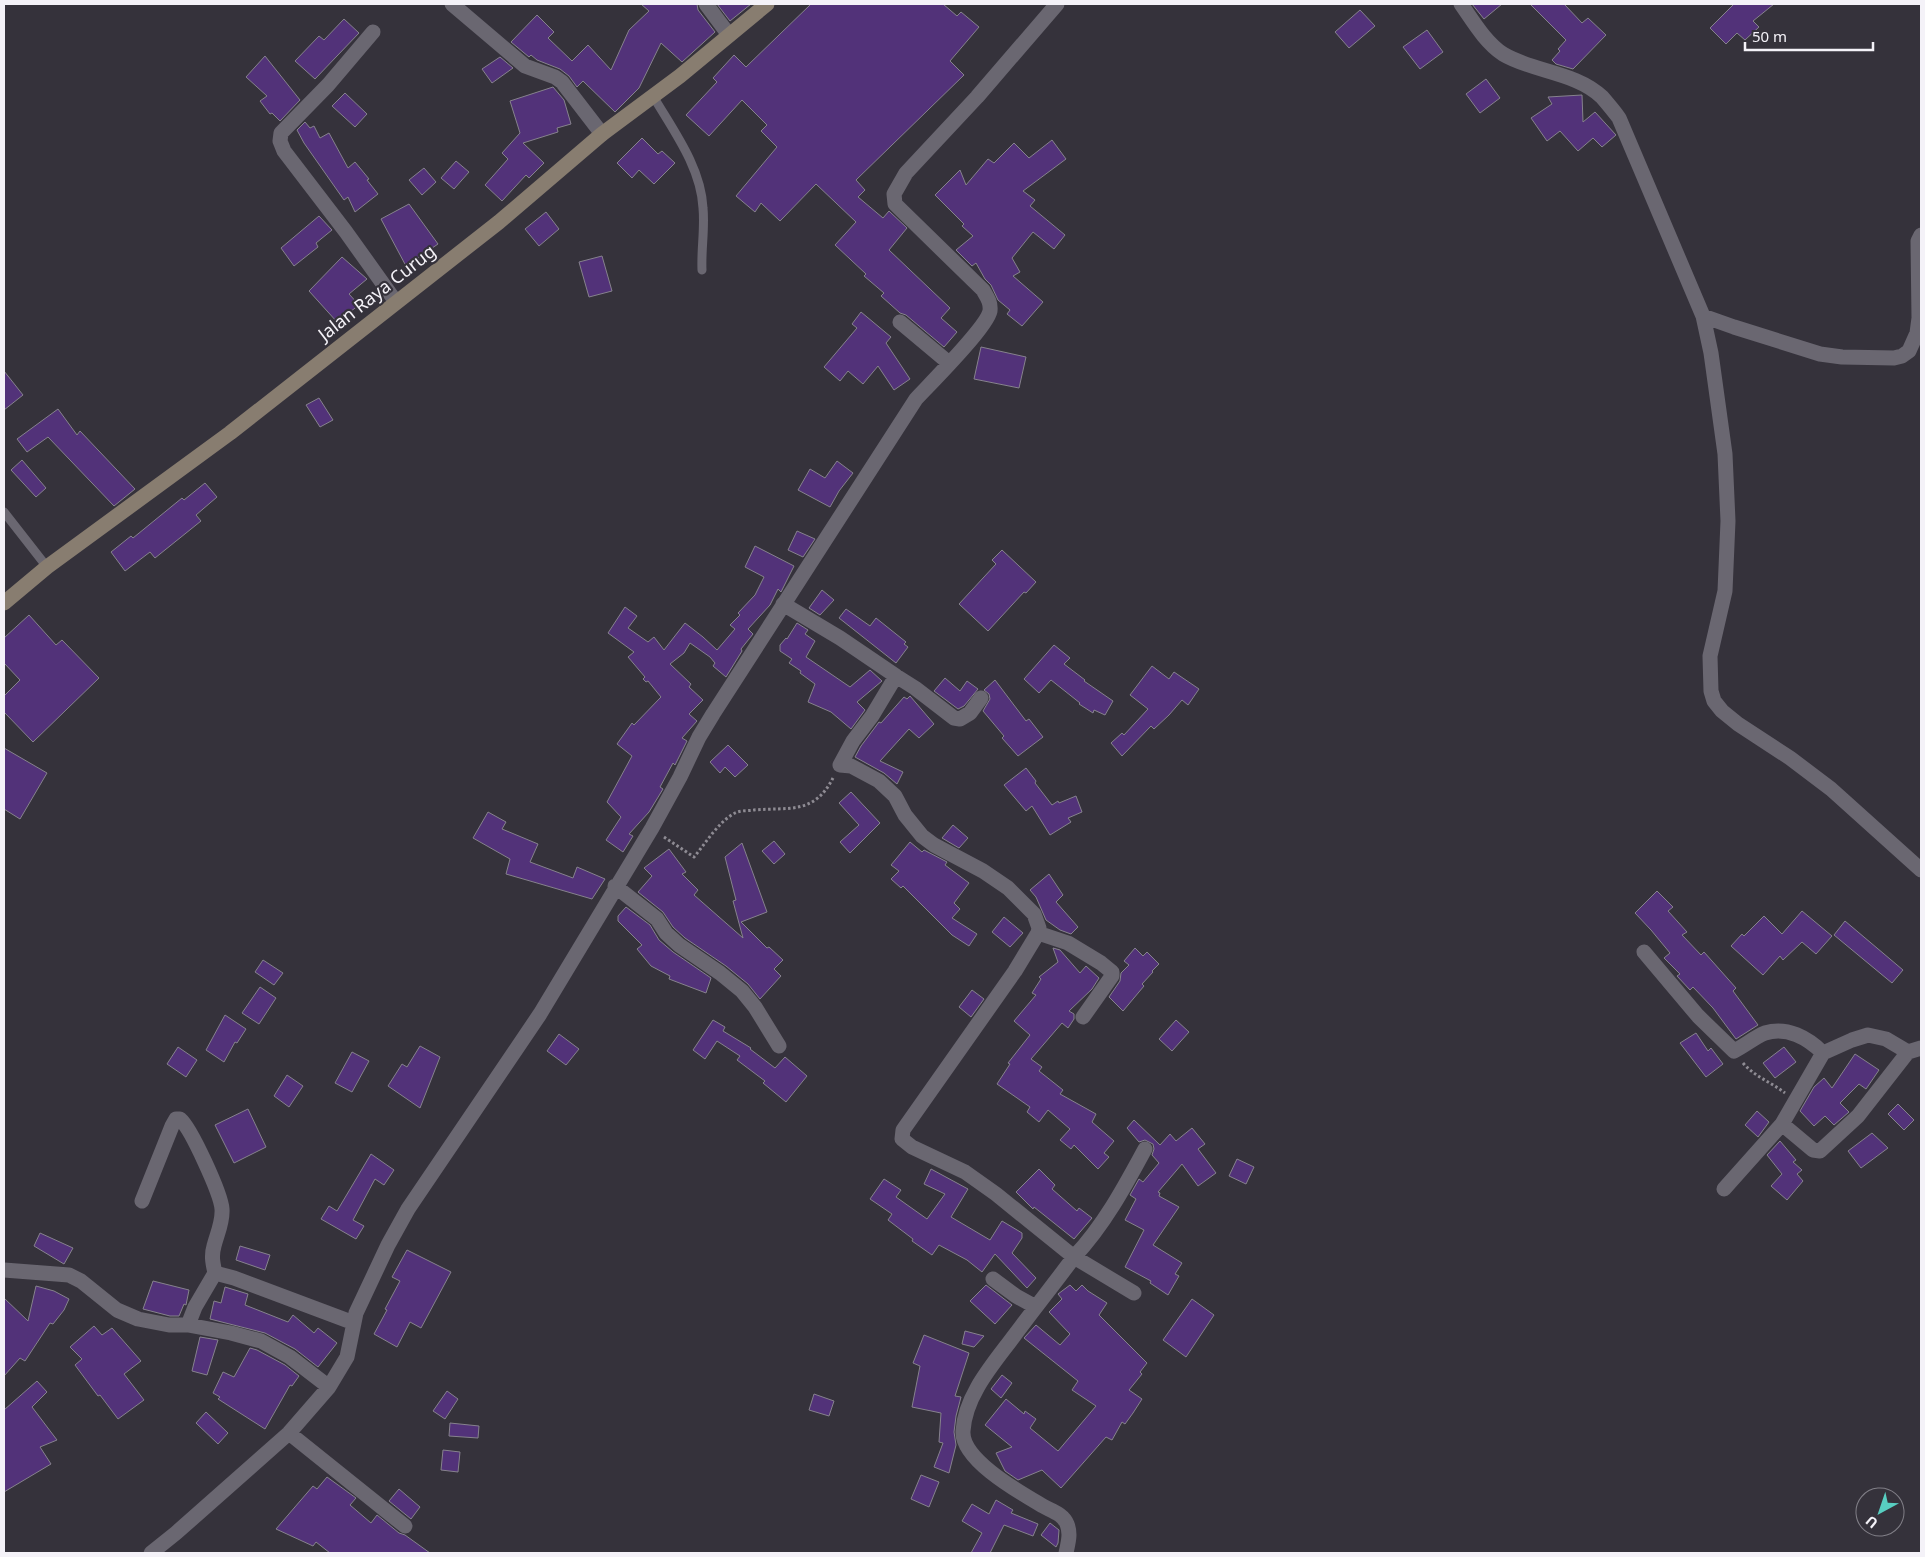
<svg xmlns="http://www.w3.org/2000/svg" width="1925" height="1557" font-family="'Noto Sans',sans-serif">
<rect width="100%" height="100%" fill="#35323b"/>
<!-- building -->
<path fill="#523279" stroke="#86828d" d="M641,4h56l1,6 17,22 -33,30 -21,-19 -22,45 -24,24 -32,-31 -6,6 -8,-11 -9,-7 -23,-9 -6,-5 -2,2 -18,-15 26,-27 17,17 -6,6 24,23 16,-16 23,25 18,-40 20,-19z
M717,4h34l-21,17z
M811,4h132l14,12 4,-4 18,15 -29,34 14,14 -108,105 9,10 -7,7 25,21 6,-7 18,17 -18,22 61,58 -9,10 16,14 -13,15 -38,-32 -6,-2 -19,-17 3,-3 -20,-17 2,-2 -31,-29 21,-23 -40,-38 -36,37 -19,-18 -6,9 -19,-16 41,-49 -16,-16 6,-6 -25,-25 -33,36 -23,-21 31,-33 -4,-4 21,-23 12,12z
M1472,4h30l-18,15z
M1530,4h34l18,19 6,-5 18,17 -33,34 -17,-5 -4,-4 8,-9 -2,-2 8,-9z
M1734,4h40l-21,17 6,6 -14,13 -8,-7 -11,11 -16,-16z
M1360,10l15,16 -26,22 -14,-16z
M344,19l15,14 -44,46 -20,-18 24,-25 5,4z
M1427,30l16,22 -23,17 -17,-22z
M265,56l35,44 -20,21 -8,-8 -2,1 -10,-13 7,-5 -21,-19z
M500,57l13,11 -21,15 -10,-14z
M1486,79l14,19 -20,15 -14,-19z
M553,87l11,13 7,24 -14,4 1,4 -35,11 21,20 -15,15 -3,-3 -24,26 -17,-16 23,-26 -6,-6 18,-20 -10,-32z
M345,93l22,21 -12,13 -23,-21z
M1582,95l1,27 12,-10 21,23 -14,12 -9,-9 -15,13 -18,-20 -13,10 -16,-23 21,-14 -4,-7z
M305,122l5,6 4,-2 6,12 9,-5 19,35 7,-6 14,17 -2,1 11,14 -23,18 -7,-15 -4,3 -40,-57 -7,-13z
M642,138l16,16 4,-3 13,12 -21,21 -15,-14 -7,8 -15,-15z
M1052,140l14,19 -43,32 12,9 -5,6 35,29 -11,14 -21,-17 -21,26 8,14 -7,4 30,26 -21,24 -15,-12 3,-4 -12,-10 -7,-15 -6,-6 -9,-16 -4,3 -16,-16 17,-14 -11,-10 2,-2 -29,-29 25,-25 6,15 22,-26 6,4 20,-20 15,15z
M456,161l13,11 -15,17 -13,-11z
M424,168l12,14 -14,13 -13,-15z
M409,204l29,40 -32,22 -25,-47z
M546,212l13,17 -20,17 -14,-17z
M319,216l13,14 -16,13 2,4 -24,19 -13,-18z
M602,256l10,35 -23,6 -10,-35z
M342,257l25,22 -18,15 10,11 -22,17 -28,-31z
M861,312l30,25 -5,6 24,36 -16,11 -16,-24 -15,18 -15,-13 -8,10 -16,-14 33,-39 -5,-4z
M981,347l45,10 -7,31 -45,-9z
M4,371l19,24 -19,15z
M319,398l14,22 -13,7 -14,-22z
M58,409l19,26 3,-4 55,58 -21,17 -66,-69 -21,15 -10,-13z
M22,460l24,28 -10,9 -25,-27z
M837,461l16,12 -14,18 -9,16 -32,-17 12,-21 15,9z
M205,483l12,14 -21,18 5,6 -46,37 -5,-6 -25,19 -14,-19 20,-16 2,2 49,-40 2,2z
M797,531l18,8 -12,18 -15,-7z
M755,546l39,20 -13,26 -3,-3 -8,16 -22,24 5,5 -12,15 1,2 -16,26 -13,-11 2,-3 -5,-6 -20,-14 -6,10 -14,11 21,20 -2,3 14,13 -14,14 8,7 -15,17 5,3 -12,24 -2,-2 -13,24 3,2 -14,23 -20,22 4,2 -10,16 -17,-12 15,-23 -14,-15 25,-46 -15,-12 15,-21 2,2 27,-28 -13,-16 -2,1 -3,-3 2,-2 -17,-20 6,-5 -26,-19 17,-26 12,9 -9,12 20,14 6,-5 10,13 21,-27 18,14 14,13 18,-21 -5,-4 10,-10 -2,-2 17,-18 9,-18 -19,-10z
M1002,550l34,32 -10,11 -2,-1 -36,39 -29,-27 37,-40 -4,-4z
M822,590l12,10 -14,15 -11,-7z
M846,609l24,17 6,-8 30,24 -2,2 4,3 -12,16 -57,-45z
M29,615l27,30 6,-5 37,38 -66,64 -29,-30v-16l16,-16 -16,-17v-25z
M797,623l11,7 -3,4 10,7 -9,16 44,30 20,-17 12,11 -25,21 8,8 -14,19 -20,-17 -23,-10 7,-18 -15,-11 1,-2 -12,-8 3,-4 -12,-8v-6l6,-7 1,1z
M1054,645l16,13 -6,6 21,16 -1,1 29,20 -8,14 -11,-5 -1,3 -14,-9 1,-1 -29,-23 -12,13 -15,-14z
M1152,666l17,13 5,-7 25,17 -11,16 -6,-5 -13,15 -15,14 -3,-3 -29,30 -11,-13 11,-10 2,2 24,-26 -18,-14z
M945,678l15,13 7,-10 11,8 -14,17 -6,3 -24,-18z
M995,680l31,41 3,-2 14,18 -25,19 -16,-18 2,-2 -21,-25 7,-12 -1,-5 -5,-4z
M910,696l24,28 -15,14 -10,-9 -29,32 23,11 -6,12 -13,-11 -29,-16 6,-11 18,-24 2,1 23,-26 3,2z
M728,745l20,20 -13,12 -10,-10 -5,6 -10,-11z
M4,748l43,25 -27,46 -16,-10z
M1026,768l10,13 -1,2 17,22 6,-4 1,2 17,-7 6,16 -14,6 3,4 -21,13 -18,-29 -6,5 -22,-26z
M851,792l29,31 -30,30 -10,-11 19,-17 -20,-22z
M488,812l18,10 -4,7 36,15 -8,18 43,16 4,-11 28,12 -13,20 -86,-25 4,-15 -37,-21z
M953,825l15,13 -9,10 -17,-10z
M774,841l11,13 -11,10 -12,-13z
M910,842l12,10 2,-2 23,12 -2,3 24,18 -15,20 6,6 -8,9 25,16 -8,12 -17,-11 -49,-49 -2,2 -10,-9 8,-8 -8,-6z
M742,843l25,69 -26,10 26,26 2,-1 14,13 -9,9 7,7 -21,23 -12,-15 -22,-18 -41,-28 -12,-11 -10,-15 -25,-20 14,-16 -8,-8 25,-19 17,23 -4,2 16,16 -4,5 49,43 -10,-37 3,-1 -11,-43z
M1049,874l14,21 -7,7 22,25 -7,7 -11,-4 -14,-10 -10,-23 -6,-7z
M1657,891l16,16 -5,4 19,21 -5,3 19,20 3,-3 32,36 -3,3 25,34 -22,14 -23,-31 -20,-21 -3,3 -13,-14 3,-2 -16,-16 6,-5 -19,-23 -16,-17z
M626,907l24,18 9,15 14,12 38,26 -5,15 -37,-14 1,-3 -19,-10 -14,-17 5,-4 -24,-24v-5z
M1802,911l30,25 -16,18 -14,-12 -19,18 -3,-4 -17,19 -32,-29 11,-12 2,2 20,-20 18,18z
M1004,917l19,16 -13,14 -18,-15z
M1845,921l58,49 -11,13 -58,-48z
M1053,948l7,2 20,23 6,-7 13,12 -7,11 -23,22 5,3v5l-6,9 -6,-5 -31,36 11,8 -3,4 24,19 -3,4 36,20 -4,8 22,19 -10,12 5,4 -11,12 -24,-24 -3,4 -11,-9 10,-11 -22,-19 -9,12 -12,-10 3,-5 -33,-23 13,-20 -2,-1 22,-28 -16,-14 22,-26 -4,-2 9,-14 -2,-2 19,-15z
M1135,948l8,8 4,-4 12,12 -7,7 1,1 -11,12 2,2 -21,25 -14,-14 11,-16 1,-8 8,-8 -5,-4z
M263,960l20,13 -9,12 -19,-13z
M260,987l16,11 -17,26 -17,-11z
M972,990l12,9 -13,18 -12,-10z
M225,1015l21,14 -9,14 -2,-1 -11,20 -18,-12z
M713,1020l12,7 -2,4 28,17 -1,1 25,19 10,-11 22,19 -21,26 -23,-19 2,-2 -28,-21 3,-4 -23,-15 -12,18 -12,-9z
M1176,1020l13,12 -17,19 -13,-12z
M1696,1033l12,18 3,-3 12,16 -17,13 -26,-34z
M559,1034l20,15 -13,16 -19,-14z
M420,1046l20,11 -20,51 -32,-22 14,-22 5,3z
M178,1047l19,13 -11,17 -19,-13z
M1784,1047l12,15 -21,16 -12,-15z
M352,1052l17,9 -17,31 -17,-9z
M1855,1054l24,16 -13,19 -7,-5 -19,19 9,9 -15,13 -9,-9 -11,10 -14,-15 14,-24 10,-9 8,10z
M287,1075l16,11 -14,21 -15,-11z
M1898,1104l16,16 -10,10 -16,-16z
M248,1109l18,38 -32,16 -19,-38z
M1757,1111l12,11 -11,15 -13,-12z
M1134,1120l26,25 10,-11 6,7 16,-13 13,16 -7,5 18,24 -18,13 -16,-22 -24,28 2,1 -1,3 20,11 -26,38 29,18 -7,11 4,2 -11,19 -18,-12 1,-2 -26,-14 19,-37 -19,-10 11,-21 -6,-4 9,-16 4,3 16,-19 -7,-8 2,-6 -1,-5 -8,-4 -6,2 -12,-14z
M1872,1133l16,15 -27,20 -13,-17z
M1780,1141l16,19 -3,2 9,8 -5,4 6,7 -16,19 -16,-14 11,-12 -15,-19z
M371,1154l23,16 -10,15 -9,-6 -22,41 11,6 -8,13 -35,-20 8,-13 8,5z
M1237,1159l17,8 -8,17 -17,-8z
M931,1169l37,20 -17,28 39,23 12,-19 20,12v5l-10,15 24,25 -9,10 -32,-34 -13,18 -15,-12 -28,-15 -7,10 -20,-14 1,-2 -25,-19 4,-6 -22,-15 14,-20 17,11 -5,7 31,22 18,-25 -21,-10z
M1039,1169l16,16 -3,4 25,22 2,-3 13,10 -18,21 -40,-32 -1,2 -17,-17z
M40,1233l33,15 -9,16 -30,-18z
M240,1246l30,9 -5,15 -29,-10z
M407,1250l44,22 -30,56 -11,-6 -13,25 -23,-13 13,-24 -2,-1 15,-28 -8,-4z
M153,1281l36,9 -3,15 -2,-1 -5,12h-9l-27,-7z
M986,1285l26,20 -17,19 -25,-23z
M1070,1285l6,6 6,-6 6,6 19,12 -8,12 48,48 -7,9 2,2 -13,16 13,9 -9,14 -8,11 -3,-2 -10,18 -6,-3 -45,51 -19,-18 -24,10 -13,-9 -9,-18 16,-6 -27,-22 21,-26 18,15 1,-3 11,8 -6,9 28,23 38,-45 -24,-16 6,-9 -54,-43 12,-13 24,20 10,-11 -21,-22 13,-13 -4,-5z
M36,1286l18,5 15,8 -5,11 -11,14 -3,-1 -25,38 -5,-3 -16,18v-78l24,23z
M225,1287l23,7 -3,11 43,17 5,-7 21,18 4,-5 19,15 -19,24 -23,-18 -30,-16 -55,-14 4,-18 7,2z
M1192,1299l22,16 -28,42 -23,-17z
M94,1326l8,9 10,-7 29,33 -17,13 20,26 -26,19 -18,-24 -2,1 -23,-31 7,-6 -12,-12z
M965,1331l19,5 -10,11 -12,-3z
M924,1335l45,18 -14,43 6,1 -5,19 -2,16 2,13 -7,28 -15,-6 9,-24 -4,-1 2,-29 -29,-6 8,-41 -7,-3z
M200,1337l18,3 -11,35 -15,-4z
M250,1348l7,2 28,15 14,11 -7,10 -2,-1 -25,44 -47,-30 2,-2 -7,-4 10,-21 11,5z
M1002,1375l10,8 -11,15 -10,-9z
M37,1381l10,11 -15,15 25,33 -17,7 11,17 -47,28v-82z
M447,1391l11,8 -13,20 -12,-8z
M814,1394l20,7 -5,15 -20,-6z
M206,1412l22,21 -10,11 -22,-21z
M450,1423l29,3 -1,12 -29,-2z
M443,1450l17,2 -2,20 -17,-2z
M921,1475l18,7 -10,25 -18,-8z
M327,1477l29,21 -6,7 21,18 6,-8 22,18 6,2 25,18h-100l-14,-11 -3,4 -37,-17 37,-43 4,3z
M399,1489l21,18 -9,12 -22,-18z
M996,1500l17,10 -2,3 27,11 -5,12 -29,-11 -14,28h-19l11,-20 -20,-12 10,-17 17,10z
M1050,1523l9,7 -1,13 -2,4 -15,-12z"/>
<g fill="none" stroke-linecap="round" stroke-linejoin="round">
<!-- path -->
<path stroke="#8e8b93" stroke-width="3" stroke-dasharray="2.5 2.5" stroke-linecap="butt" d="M664,837l30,20c12,-14 24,-35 41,-44 6,-3 13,-2 19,-3 35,-3 60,5 79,-32
M1743,1063c12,14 28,19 42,30"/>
<!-- lane -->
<path stroke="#6a6771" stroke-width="9" d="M653,96c20,34 48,71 50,112 2,21 -2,41 -1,62
M4,512l43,55"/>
<!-- street -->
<path stroke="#6a6771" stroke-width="15" d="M452,4l73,62 30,11 7,5 40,52
M706,4l23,31
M1461,4c12,17 24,38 42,50 30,18 73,18 99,43 6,7 12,14 17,21l84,198 8,37 14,101 3,67 -3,70 -15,65 1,35 3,10 8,10 16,13 52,34 41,31 90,81
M373,32l-45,53 -47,48 -1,8 4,10 62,81 50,70
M1703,316l31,11 86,27 22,3 52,1 8,-2 7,-5 8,-18 2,-15 -1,-77 3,-6
M900,322l49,41
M783,604l57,34 56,38 -24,40 -19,25 -13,24 11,1 28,15 16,15 10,19 17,21 12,9 49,26 25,17 26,26 5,14 -1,5 -23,38 -112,159 -1,9 10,8 53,25 31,22 78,63 60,36
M896,676l19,12 39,30 6,1 10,-6 11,-15
M615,886l42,33 9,14 13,12 41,28 22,18 13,16 24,39
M1038,933l30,10 33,20 11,9v4l-29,41
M1644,952l54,64 36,35c10,-5 21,-14 31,-18 22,-7 43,5 58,20
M1782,1124l31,26 7,1 38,-35 50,-64 13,-4
M1724,1189l58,-65 41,-71 29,-13 16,-5 18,4 22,13
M142,1201l30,-75 4,-7h4c11,9 41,75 42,90 1,13 -5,25 -8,37 -3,10 -1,18 1,27l19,5 120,45
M4,1270l65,5 12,6 36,29 21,9 31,6h19l43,8 30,8 29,16 39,30
M993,1279l23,17 20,11
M188,1325l7,-18 20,-34
M289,1433l116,93
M151,1553l25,-20 113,-100 40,-46 18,-30 9,-44 32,-68 20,-36 132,-195 112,-186 28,-51 19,-40 14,-23 203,-315c14,-15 71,-72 74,-88 1,-9 -3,-14 -7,-21l-88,-86 -1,-10 12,-21 71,-76 80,-93
M1066,1553c2,-10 5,-19 1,-29 -4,-10 -15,-13 -24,-18 -22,-13 -82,-46 -80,-75 2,-36 31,-68 51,-95 20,-27 40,-52 60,-79 30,-32 50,-69 71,-108"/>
<!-- secondary -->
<path stroke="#887d70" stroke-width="15" d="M4,603l43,-36 183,-134 269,-211 103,-88 78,-58 87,-72"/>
</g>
<g text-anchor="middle" stroke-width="4.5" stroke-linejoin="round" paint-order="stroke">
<!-- street labels -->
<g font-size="18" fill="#f4f2f8" stroke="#35323b">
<text transform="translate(377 293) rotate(-38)" y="6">Jalan Raya Curug</text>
</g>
</g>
<!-- border -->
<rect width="1925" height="1557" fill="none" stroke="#f4f2f8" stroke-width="10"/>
<!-- north arrow -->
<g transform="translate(1880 1512) rotate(220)"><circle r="24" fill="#35323b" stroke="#817f87"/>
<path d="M0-4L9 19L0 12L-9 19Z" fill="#58cec1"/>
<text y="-8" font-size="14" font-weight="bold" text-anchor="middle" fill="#f4f2f8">U</text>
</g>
<!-- scale -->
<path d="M1745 42v8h128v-8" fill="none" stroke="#f4f2f8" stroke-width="2.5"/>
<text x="1752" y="42" font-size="15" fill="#f4f2f8" stroke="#35323b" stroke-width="4" paint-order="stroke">50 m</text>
</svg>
